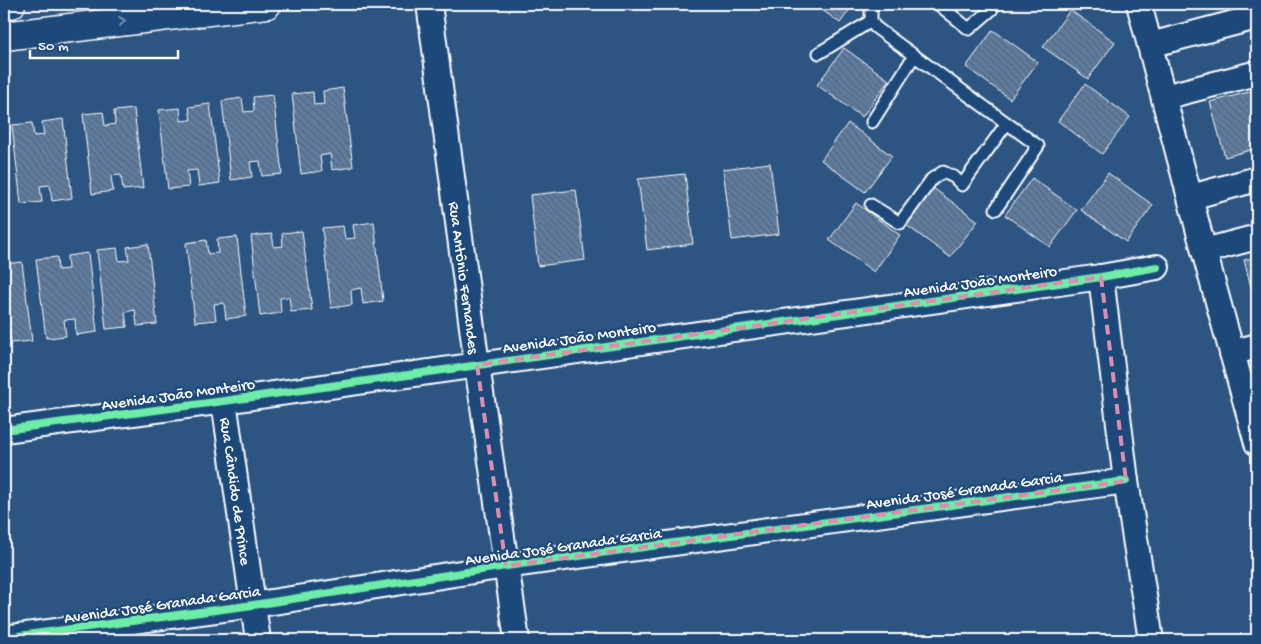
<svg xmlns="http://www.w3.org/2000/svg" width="1261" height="644" font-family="'Gochi Hand',sans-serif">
<defs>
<pattern id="building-back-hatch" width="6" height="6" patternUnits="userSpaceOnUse" patternTransform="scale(1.25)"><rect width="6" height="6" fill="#5e7c9f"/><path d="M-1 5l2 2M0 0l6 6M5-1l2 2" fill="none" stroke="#56667a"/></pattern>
</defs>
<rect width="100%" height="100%" fill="#2c5582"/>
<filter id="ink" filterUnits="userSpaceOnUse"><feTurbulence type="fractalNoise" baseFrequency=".02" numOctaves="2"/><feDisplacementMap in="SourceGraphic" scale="10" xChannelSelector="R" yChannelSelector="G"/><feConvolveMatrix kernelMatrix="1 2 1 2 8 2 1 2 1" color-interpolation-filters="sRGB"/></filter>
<g filter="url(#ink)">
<!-- building -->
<path fill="url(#building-back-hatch)" stroke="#fff" d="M814,4h40l-14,19z
M971,4h15l-5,7z
M1070,10l45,32 -27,37 -45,-32z
M993,30l45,32 -28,37 -44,-32z
M844,48l45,32 -27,37 -45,-32z
M1085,84l45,33 -28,37 -44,-33z
M343,88l10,79 -21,3 -2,-16 -10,2 2,15 -21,3 -9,-80 21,-2 1,13 10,-1 -1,-13z
M1257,90v58l-32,9 -15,-55z
M273,95l9,79 -20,2 -2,-15 -10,1 2,15 -21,3 -9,-79 20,-3 2,14 10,-1 -1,-14z
M210,104l10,79 -21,3 -2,-16 -10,1 2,16 -21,2 -9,-79 21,-2 1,13 10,-1 -2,-13z
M134,109l9,79 -20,2 -2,-15 -10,1 2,15 -21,3 -9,-80 20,-2 2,14 10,-2 -1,-13z
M63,119l9,79 -20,3 -2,-16 -10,1 2,16 -21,2 -9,-79 20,-2 2,13 10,-1 -2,-13z
M848,123l44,33 -27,36 -44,-32z
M770,163l9,71 -47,6 -9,-71z
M1108,173l45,32 -27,37 -45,-32z
M685,174l8,70 -46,6 -9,-71z
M1032,178l45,32 -27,37 -45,-32z
M933,188l45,33 -28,36 -44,-32z
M576,190l9,70 -47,6 -8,-71z
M856,203l44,32 -26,37 -45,-32z
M374,222l9,79 -20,3 -2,-16 -10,2 1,15 -21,3 -9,-80 21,-2 2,13 10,-1 -2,-13z
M302,231l10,79 -21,2 -2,-15 -9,1 1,15 -21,3 -9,-80 21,-2 2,13 9,-1 -1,-13z
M237,237l9,79 -20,3 -2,-16 -10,1 2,16 -21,2 -9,-79 20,-3 2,14 10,-1 -1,-14z
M148,244l9,80 -20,2 -2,-16 -10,2 2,15 -21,2 -9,-79 20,-2 2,13 10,-1 -2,-13z
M88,253l9,79 -21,3 -1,-16 -11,1 2,16 -20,2 -10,-79 21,-2 1,13 10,-1 -1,-13z
M1257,257v53l-13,-50z
M22,262l10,79 -21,2 -2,-15h-5v-64z"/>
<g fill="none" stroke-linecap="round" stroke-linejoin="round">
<!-- service casing -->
<g stroke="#fff" stroke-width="15">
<path id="service" d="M871,4v17l4,6 163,119 -42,63
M938,4l31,25 23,-20
M819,53l52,-32
M872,122l42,-66
M871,205l29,18 32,-44 11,-7 11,5 8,8 45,-62"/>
</g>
<!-- minor casing -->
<g stroke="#fff" stroke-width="28">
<g id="minor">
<path id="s1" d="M429,4l48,361 40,275"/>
<path d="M1139,4l65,247 53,192"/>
<path d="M1150,45l107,-28"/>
<path d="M1164,97l93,-24"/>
<path d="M1191,197l66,-18"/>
<path d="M1204,251l53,-14"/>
<path d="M1101,277l25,204 25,159"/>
<path d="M1232,353l25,-7"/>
<path id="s2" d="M224,401l34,239"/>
<path d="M4,430l220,-29 877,-124 56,-10"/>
<path d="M4,638l249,-33 253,-39 620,-85"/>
</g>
</g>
<!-- tertiary casing -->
<g stroke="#fff" stroke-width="31">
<path id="tertiary" d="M4,5l7,-1
M4,36l263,-32"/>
</g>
<!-- service -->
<use href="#service" stroke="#1f4a7a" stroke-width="11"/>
<!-- minor -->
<use href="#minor" stroke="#1f4a7a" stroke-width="24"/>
<!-- tertiary -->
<use href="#tertiary" stroke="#1f4a7a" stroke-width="28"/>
<!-- cycleway casing -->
<g stroke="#1f4a7a" stroke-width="11">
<path id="cycleway" d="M4,430l220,-29 877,-124 56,-10
M4,638l249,-33 253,-39 620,-85"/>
</g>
<!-- cycleway -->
<use href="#cycleway" stroke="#6deda7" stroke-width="8"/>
</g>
<!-- one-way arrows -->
<defs><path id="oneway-chevron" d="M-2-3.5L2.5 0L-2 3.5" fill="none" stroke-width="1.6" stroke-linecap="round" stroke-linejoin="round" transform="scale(1.25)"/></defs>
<use stroke="#7992af" href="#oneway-chevron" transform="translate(122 21) rotate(-7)"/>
</g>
<!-- marked area -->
<path fill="none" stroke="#e08cad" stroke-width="4" stroke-dasharray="10 6" stroke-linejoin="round" d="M1101,277l25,204 -620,85 -29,-201z"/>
<g text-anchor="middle" stroke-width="4.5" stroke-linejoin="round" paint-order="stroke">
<!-- street labels -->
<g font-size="16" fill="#fff" stroke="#1f4a7a">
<text dy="6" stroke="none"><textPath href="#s1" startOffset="276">Rua Antônio Fernandes</textPath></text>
<text transform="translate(980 280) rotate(-8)" y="6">Avenida João Monteiro</text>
<text transform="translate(579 336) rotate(-8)" y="6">Avenida João Monteiro</text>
<text transform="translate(178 393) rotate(-8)" y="6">Avenida João Monteiro</text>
<text transform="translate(964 489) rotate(-8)" y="6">Avenida José Granada Garcia</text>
<text dy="6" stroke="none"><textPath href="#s2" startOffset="91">Rua Cândido de Prince</textPath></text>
<text transform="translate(563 545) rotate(-8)" y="6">Avenida José Granada Garcia</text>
<text transform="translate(162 603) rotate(-8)" y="6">Avenida José Granada Garcia</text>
</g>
</g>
<!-- margin -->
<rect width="1261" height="644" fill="none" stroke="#1f4a7a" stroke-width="20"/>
<rect x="10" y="10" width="1241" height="624" fill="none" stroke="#fff" stroke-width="2" filter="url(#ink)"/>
<!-- scale -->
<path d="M30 50v8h148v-8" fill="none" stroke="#ffffff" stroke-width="2.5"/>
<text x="38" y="50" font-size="15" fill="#ffffff" stroke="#1f4a7a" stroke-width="4" paint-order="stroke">50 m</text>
</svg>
